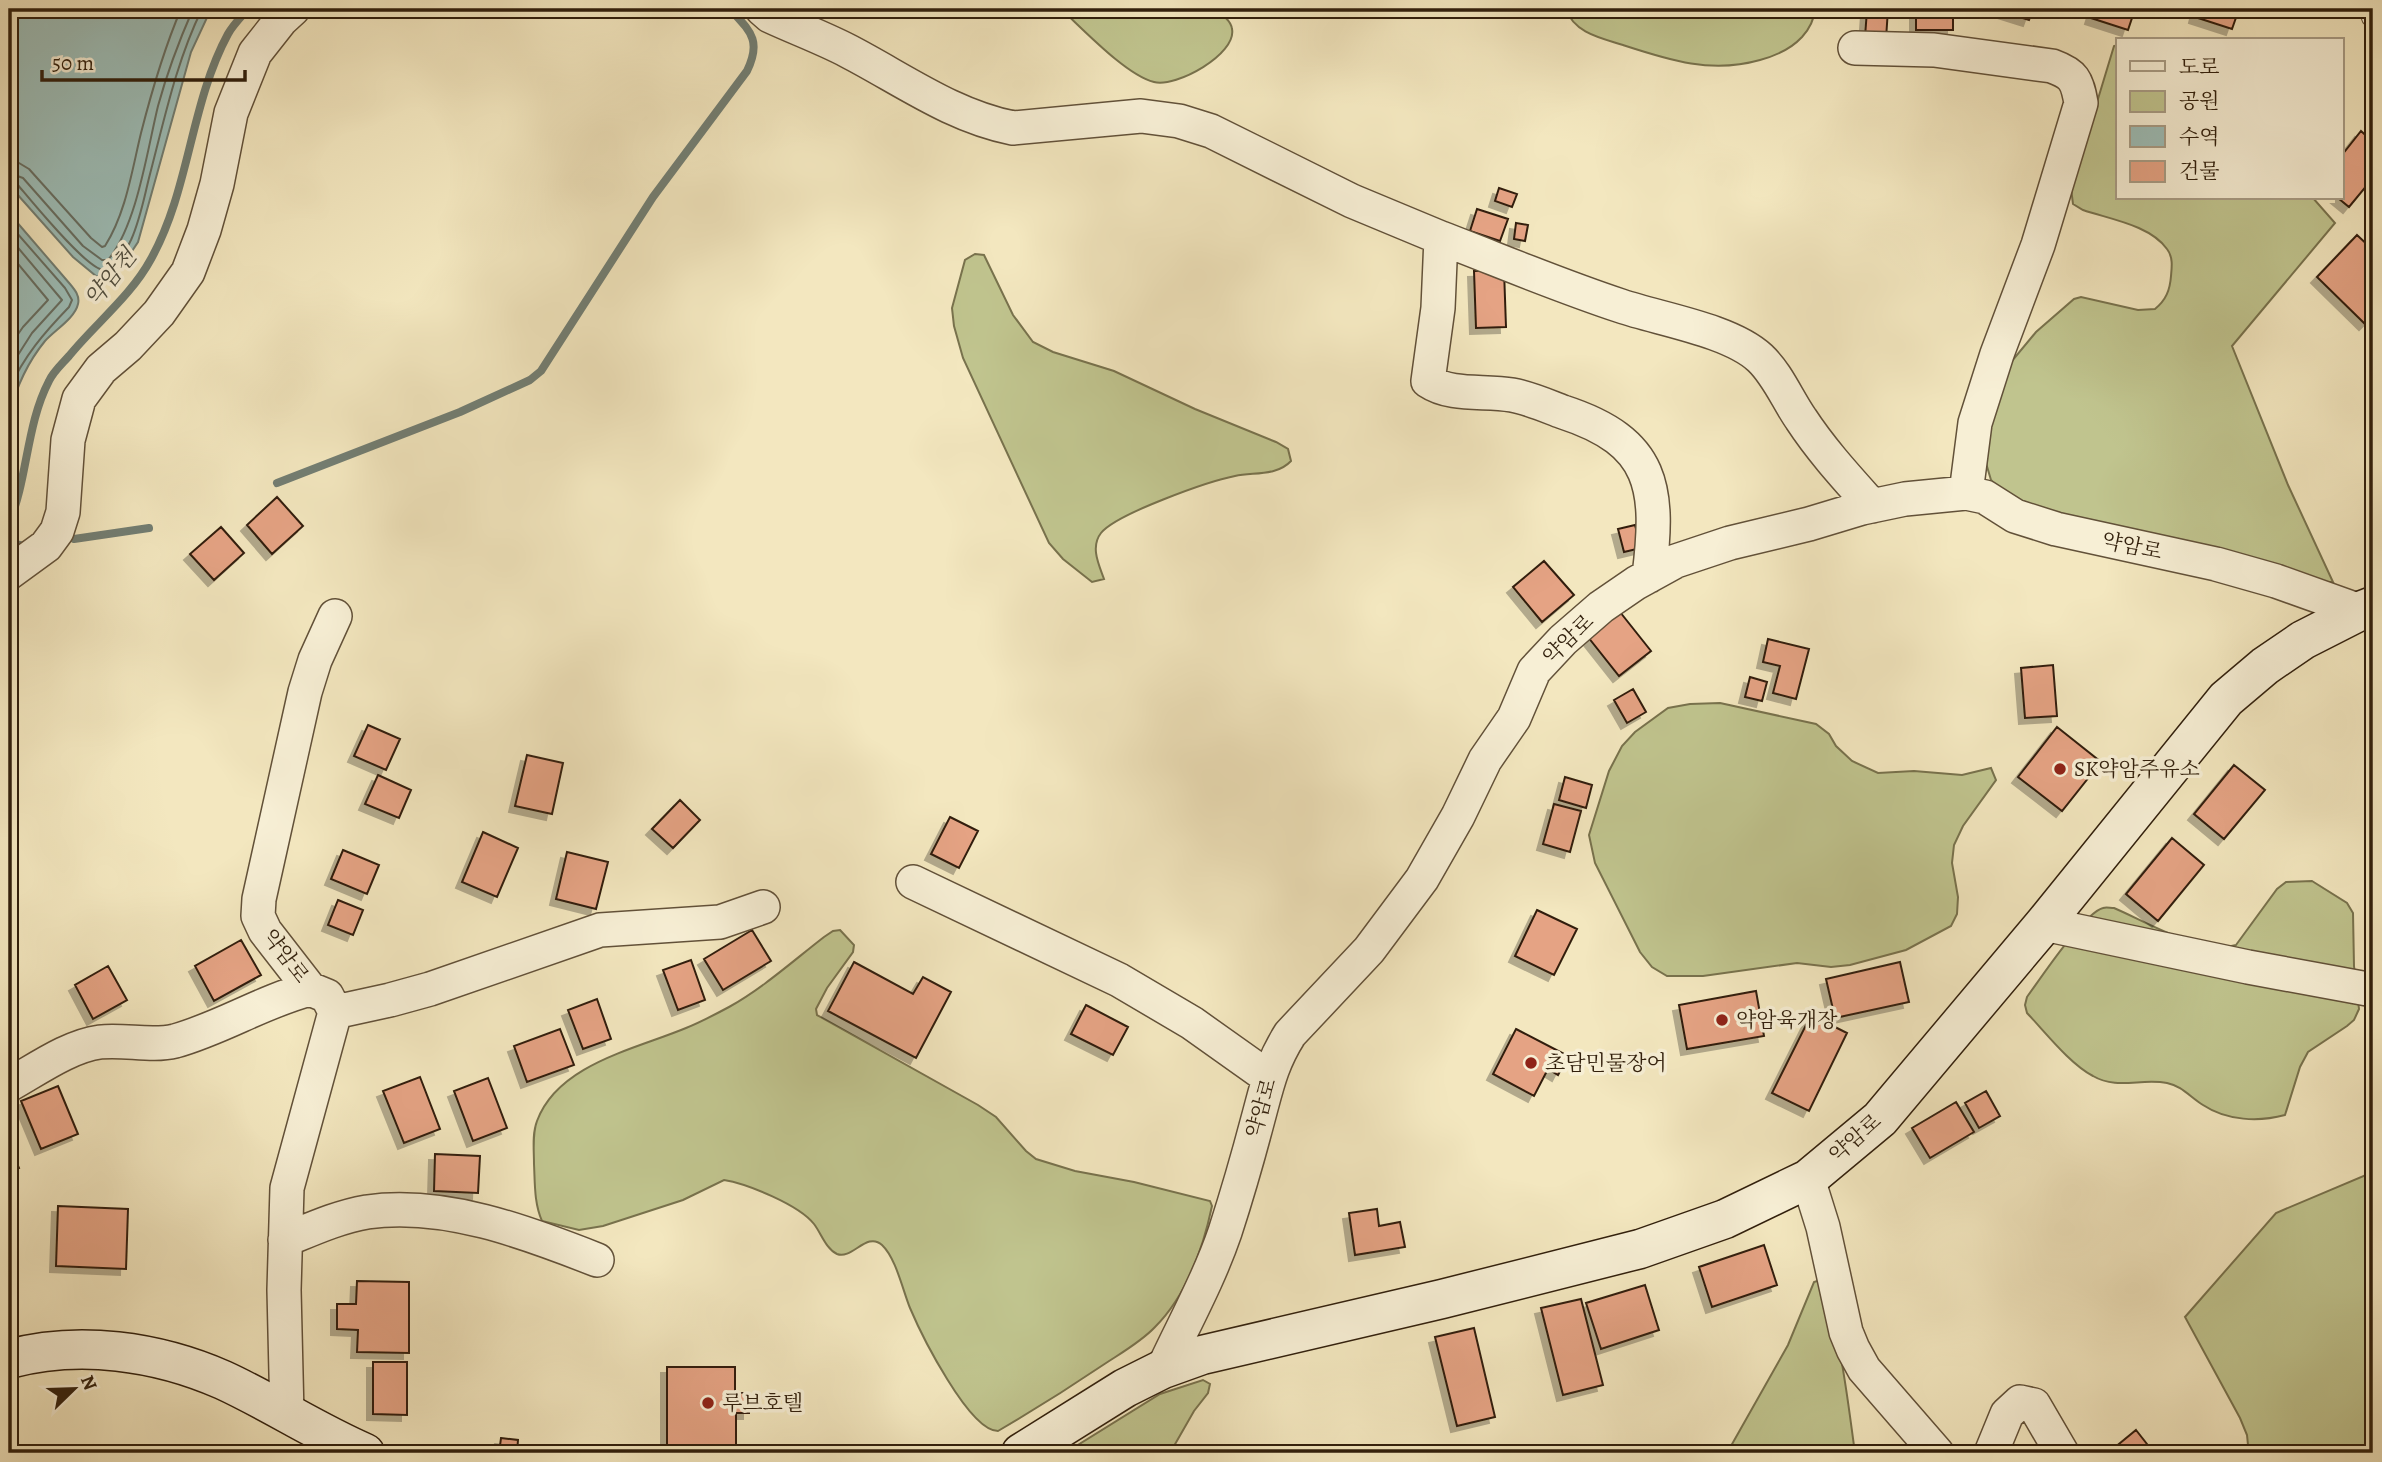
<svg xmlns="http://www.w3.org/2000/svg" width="2382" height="1462" font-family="Alegreya,'Noto Serif KR',serif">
<defs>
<filter id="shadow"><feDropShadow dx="-6" dy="6" stdDeviation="0" flood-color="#0004"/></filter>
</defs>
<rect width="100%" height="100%" fill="#f3e7bf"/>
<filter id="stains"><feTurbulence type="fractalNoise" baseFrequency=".00286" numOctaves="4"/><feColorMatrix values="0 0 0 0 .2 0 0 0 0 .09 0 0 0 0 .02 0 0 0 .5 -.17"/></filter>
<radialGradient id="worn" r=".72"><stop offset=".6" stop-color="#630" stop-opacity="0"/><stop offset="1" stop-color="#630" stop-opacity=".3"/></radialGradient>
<!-- green -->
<path fill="#c0c48e" stroke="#78724d" stroke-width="2" d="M1061,9h153c7,5 17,11 18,20 5,25 -56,59 -78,53 -28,-7 -71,-53 -93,-73z
M1566,9h248c1,11 -5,20 -12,28 -12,13 -27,19 -42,23 -49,14 -91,0 -137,-15 -22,-7 -49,-12 -57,-36z
M2118,45v153h195l22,25 -103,123 56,139 45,97h-20l-300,-80 -22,-22 -8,-27 19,-80 34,-41 38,-33 7,-2 57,13 17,-1c11,-9 15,-19 16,-33 1,-10 2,-19 -4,-27 -17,-24 -58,-30 -84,-39l-10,-6 -2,-16 43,-142z
M975,254l9,1 29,60 20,27 20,10 61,19 81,38 81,33 12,7 3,12c-14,15 -36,11 -56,15 -26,5 -119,38 -134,57 -11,14 -2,32 3,46l-12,3 -29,-23 -14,-16 -86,-185 -9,-32 -2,-18 13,-48z
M1720,703l96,21 13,10 7,12 16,15 26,12 36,-2 48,4 29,-7 5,12 -33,46 -9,19 -2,18 6,34 -1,17 -6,12 -45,24 -56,15 -19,2 -34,-4 -94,13h-36l-15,-9 -12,-15 -45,-89 -6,-28 20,-64 13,-25 13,-14 33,-24 22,-4z
M2312,881l35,22 6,10 1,53 5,43 -5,11 -7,6 -39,26 -8,15 -15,48c-26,7 -58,6 -82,-10 -13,-8 -21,-19 -36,-22 -26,-5 -50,7 -74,-7 -23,-12 -47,-43 -66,-63l-2,-8 2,-8c13,-18 57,-84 76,-89 3,-1 7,0 11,0 31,13 88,48 122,37l41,-56 9,-7z
M840,930l14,15 -1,7 -26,36 -11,21 1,6 161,90 18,12 30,34 10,8 39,12 59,11 76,19 2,5c-9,43 -25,89 -57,121 -14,15 -34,26 -52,38 -34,23 -69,45 -105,66 -29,0 -77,-97 -88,-123 -7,-17 -14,-50 -28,-63 -15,-14 -30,15 -45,9 -11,-5 -16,-21 -23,-30 -15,-19 -66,-40 -90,-44l-41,20 -80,26 -24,4 -37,-9c-8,-18 -7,-38 -8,-57 0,-14 -2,-30 3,-43 21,-57 99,-72 149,-93 15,-6 30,-14 43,-21 34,-19 64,-46 95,-70l9,-6z
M2373,1172v281h-131l6,-8 -1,-10 -7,-17 -55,-101 91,-104z
M1820,1280c21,55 27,116 35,173h-128l61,-108 26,-63z
M1203,1380l7,4 -2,9 -14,18 -24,42h-105l95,-59z"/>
<!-- water -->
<path fill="#9dbeb8" stroke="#727e73" stroke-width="2" d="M9,9h202l-20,43 -53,190 -21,32 -10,3 -11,-1 -23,-19 -64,-72z
M9,213l61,71c5,6 10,12 8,20 -3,14 -23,26 -33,37 -18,22 -29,47 -36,74z"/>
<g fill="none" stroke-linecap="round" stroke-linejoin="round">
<!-- shore -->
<path stroke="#676e62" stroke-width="2" d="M9,162l10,1 10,6 62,69 11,9 3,-1c21,-33 27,-76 36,-113 11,-43 23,-84 40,-124
M9,173l14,5 60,68 19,14h6c29,-35 39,-109 50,-154 9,-33 21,-65 35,-97
M9,182l8,2c13,15 70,86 87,86 13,0 22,-20 27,-30 9,-20 13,-42 18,-62 15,-57 27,-116 53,-169
M9,224l56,64 7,12 -3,7c-26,27 -44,48 -60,82
M9,237l53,63 -30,33 -23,36
M9,253l39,47 -25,27 -14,20"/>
<!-- stream -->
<path stroke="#727e73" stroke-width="8" d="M277,483l183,-71 70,-32 11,-9 112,-174 94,-126c15,-31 3,-40 -17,-62
M9,523c19,-45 17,-98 40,-142 4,-9 13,-17 20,-25 26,-32 62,-60 82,-97 39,-70 39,-155 77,-225 5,-9 13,-17 20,-25
M74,539l75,-11
M9,543l11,2"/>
</g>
<!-- building -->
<path fill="#e5a384" stroke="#311f0c" stroke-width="2" filter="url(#shadow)" d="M1851,9h37l-2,30 -21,-2 2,-27z
M1916,9h37v21h-37z
M1994,9h39l-4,11z
M2094,9h41l-7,21 -37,-12z
M2197,9h42l-7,20 -37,-12z
M2361,131l12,11v36l-24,29 -11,-9h4v-43z
M1499,188l18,6 -5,13 -17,-6z
M1477,209l31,10 -8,22 -30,-10z
M1516,223l12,2 -3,16 -11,-2z
M2357,235l16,15v66l-8,8 -48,-47z
M1504,270l2,57 -30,1 -2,-57z
M277,497l26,29 -31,28 -25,-29z
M1635,525l6,23 -17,4 -6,-23z
M221,527l23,26 -30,27 -24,-26z
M1544,561l30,34 -32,27 -29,-35z
M1620,612l31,39 -32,25 -31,-39z
M1768,639l41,10 -13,50 -23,-6 7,-27 -17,-4z
M2053,665l4,51 -32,2 -4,-50z
M1750,677l17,5 -5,19 -17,-4z
M1633,689l13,23 -19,11 -13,-23z
M368,725l32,14 -14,31 -32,-14z
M2057,727l44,35 -39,49 -44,-34z
M527,755l36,8 -11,51 -37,-8z
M2234,765l31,25 -41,49 -30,-25z
M378,775l33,15 -12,28 -34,-14z
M1565,777l27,8 -6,23 -27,-8z
M680,800l20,20 -27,28 -21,-19z
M1554,804l27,7 -11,41 -27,-8z
M950,817l28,14 -19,37 -28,-14z
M483,832l35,16 -21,49 -35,-15z
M2172,838l32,27 -46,56 -32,-27z
M343,850l36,15 -12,29 -36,-15z
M567,852l41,10 -12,47 -40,-10z
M338,900l25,10 -10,25 -25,-10z
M1537,910l40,19 -23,46 -39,-19z
M752,930l19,31 -48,29 -19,-31z
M241,940l20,35 -47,26 -19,-35z
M691,960l14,40 -27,10 -15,-40z
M854,962l59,32 10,-17 28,15 -35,66 -88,-47z
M1900,962l9,40 -74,16 -9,-39z
M108,966l19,34 -34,19 -18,-34z
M1756,991l8,45 -77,13 -8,-44z
M597,999l14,40 -28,10 -15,-39z
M1086,1005l42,22 -15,28 -42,-21z
M1811,1015l36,18 -38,78 -37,-18z
M560,1029l14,36 -47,17 -13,-36z
M1516,1029l52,27 -10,19 -10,-6 -14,27 -41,-22z
M420,1077l20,52 -36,14 -21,-52z
M488,1078l19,50 -34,13 -19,-50z
M58,1086l20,48 -37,15 -20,-48z
M1986,1091l14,25 -21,12 -14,-25z
M1956,1102l18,30 -44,26 -18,-30z
M9,1146l10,22 -10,5z
M435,1154l45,2 -2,37 -44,-2z
M58,1206l70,3 -2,60 -70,-3z
M1377,1209l2,17 21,-4 5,25 -50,8 -6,-42z
M1764,1245l13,40 -65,22 -13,-40z
M357,1281l52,1v71l-52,-1 1,-22 -21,-1v-25h19z
M1645,1285l14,45 -58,19 -15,-46z
M1581,1299l22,86 -40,10 -22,-87z
M1474,1328l21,89 -38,9 -22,-89z
M373,1362h34v53l-34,-1z
M667,1367h68v26h14v20h-13v40h-69z
M2136,1430l18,23h-46z
M501,1438l17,2 -1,13h-18z"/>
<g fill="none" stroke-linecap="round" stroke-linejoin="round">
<!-- lane casing -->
<g stroke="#625139" stroke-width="18">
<path id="lane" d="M2370,18l3,2"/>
</g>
<!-- street casing -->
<g stroke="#625139" stroke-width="36">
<path id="street" d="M762,9l8,7c26,12 53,22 78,35 54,28 104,65 165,77l128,-12 38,5 32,10 141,70 89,37 -3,70 -10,73c24,16 56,9 84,14 17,3 35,11 51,17 92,30 97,76 86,164
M1855,48l79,2 118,16c22,8 25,14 29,37l-43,142 -41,109 -22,69 -9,70
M1441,238c60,23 119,48 180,68 38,13 109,24 139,52 18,17 27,41 41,61 21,32 46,59 71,87
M9,573l37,-27 11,-15 6,-19 5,-72 11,-41 22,-30 27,-23 31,-33 29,-41 16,-42 13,-46 14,-71 24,-60 26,-33 12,-11
M913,882l206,98 73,43 76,54
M2044,924l204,43 125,23
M335,1012l55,-12 40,-11 170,-59 120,-8 43,-15
M9,1085c27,-15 60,-39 91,-43 25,-3 51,5 75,-1 47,-13 88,-40 135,-52
M1808,1179l15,48 23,105 7,17 11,20 73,84
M285,1240c27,-11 53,-23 82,-28 77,-11 159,20 230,48
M1163,1369c21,-45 46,-90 62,-137 12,-37 23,-75 33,-113 9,-33 13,-55 32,-85l79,-84 53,-71 36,-63 27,-56 29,-42 20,-47 29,-31 38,-33 35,-24 40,-22 54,-18 79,-19 53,-16 43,-9 61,-6 19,4 30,19 41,13 160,35 60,17 84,30
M287,1415l-3,-125 3,-102 48,-176 -8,-16 -17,-7 -45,-58 -7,-15 1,-17 46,-207 10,-32 20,-44
M1991,1453l16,-39 13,-12 14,3 28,48"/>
</g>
<!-- secondary casing -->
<g stroke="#311f0c" stroke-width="41">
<path id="secondary" d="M9,1359c70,-19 148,-8 214,21 48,22 93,52 142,73
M1021,1453l104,-65 38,-19 39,-14 240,-56 198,-50 85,-30 83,-40 72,-60 164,-195 182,-225 39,-33 38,-26 57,-29 13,-5"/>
</g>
<!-- lane -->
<use href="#lane" stroke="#f7efd5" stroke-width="16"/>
<!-- street -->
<use href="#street" stroke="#f7efd5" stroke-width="33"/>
<!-- secondary -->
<use href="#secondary" stroke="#f7efd5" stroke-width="38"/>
</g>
<!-- markers -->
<g fill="#8f2418" stroke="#f7efd5" stroke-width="2.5">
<circle cx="2060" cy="769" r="7"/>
<circle cx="1722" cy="1020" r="7"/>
<circle cx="1531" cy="1063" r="7"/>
<circle cx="708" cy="1403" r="7"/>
</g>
<g text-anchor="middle" stroke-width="7" stroke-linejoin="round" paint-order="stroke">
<!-- street labels -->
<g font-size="21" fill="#311f0c" stroke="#f7efd5">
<text transform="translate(2132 546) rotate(12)" y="7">약암로</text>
<text transform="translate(1568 639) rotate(-44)" y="7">약암로</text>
<text transform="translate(286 956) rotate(53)" y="7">약암로</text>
<text transform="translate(1261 1108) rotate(-74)" y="7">약암로</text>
<text transform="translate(1855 1138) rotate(-41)" y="7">약암로</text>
</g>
<!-- poi labels -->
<g font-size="21" fill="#311f0c" stroke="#f7efd5" text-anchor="start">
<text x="2074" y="776">SK약암주유소</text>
<text x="1736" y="1027">약암육개장</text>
<text x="1545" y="1070">초담민물장어</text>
<text x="722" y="1410">루브호텔</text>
</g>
<!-- water labels -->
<g font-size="23" font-style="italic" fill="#514f40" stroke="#f7efd5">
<text transform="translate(110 277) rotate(-51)" y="8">약암천</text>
</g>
</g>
<!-- margin -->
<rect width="2382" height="1462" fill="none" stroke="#f3e7bf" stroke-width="35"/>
<rect x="10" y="10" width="2361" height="1441" fill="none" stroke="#311f0c" stroke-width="3.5"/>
<rect x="18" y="18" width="2347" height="1427" fill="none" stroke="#311f0c" stroke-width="2"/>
<!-- legend -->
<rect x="2116" y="38" width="228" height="161" fill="#f7efd5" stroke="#a89c85" stroke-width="2"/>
<rect x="2130" y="61" width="35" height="10" fill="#f7efd5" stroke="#a89c85" stroke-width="2"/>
<text x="2179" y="74" font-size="21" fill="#311f0c">도로</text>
<rect x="2130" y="91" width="35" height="21" fill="#c0c48e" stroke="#a89c85" stroke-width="2"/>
<text x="2179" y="108" font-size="21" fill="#311f0c">공원</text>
<rect x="2130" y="126" width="35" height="21" fill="#9dbeb8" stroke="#a89c85" stroke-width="2"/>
<text x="2179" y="144" font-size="21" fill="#311f0c">수역</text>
<rect x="2130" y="161" width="35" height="21" fill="#e5a384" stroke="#a89c85" stroke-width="2"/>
<text x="2179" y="178" font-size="21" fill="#311f0c">건물</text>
<!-- north arrow -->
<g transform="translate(74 1389) rotate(67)" stroke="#f7efd5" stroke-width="5" paint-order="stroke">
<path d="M0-5L12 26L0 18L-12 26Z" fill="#311f0c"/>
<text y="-10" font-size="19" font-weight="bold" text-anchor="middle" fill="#311f0c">N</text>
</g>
<!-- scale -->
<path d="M42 70v10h203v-10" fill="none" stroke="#311f0c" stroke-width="3.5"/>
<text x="52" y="70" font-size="21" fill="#311f0c" stroke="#f7efd5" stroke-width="5" paint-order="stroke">50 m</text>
<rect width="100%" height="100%" filter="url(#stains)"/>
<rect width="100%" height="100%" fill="url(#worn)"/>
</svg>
